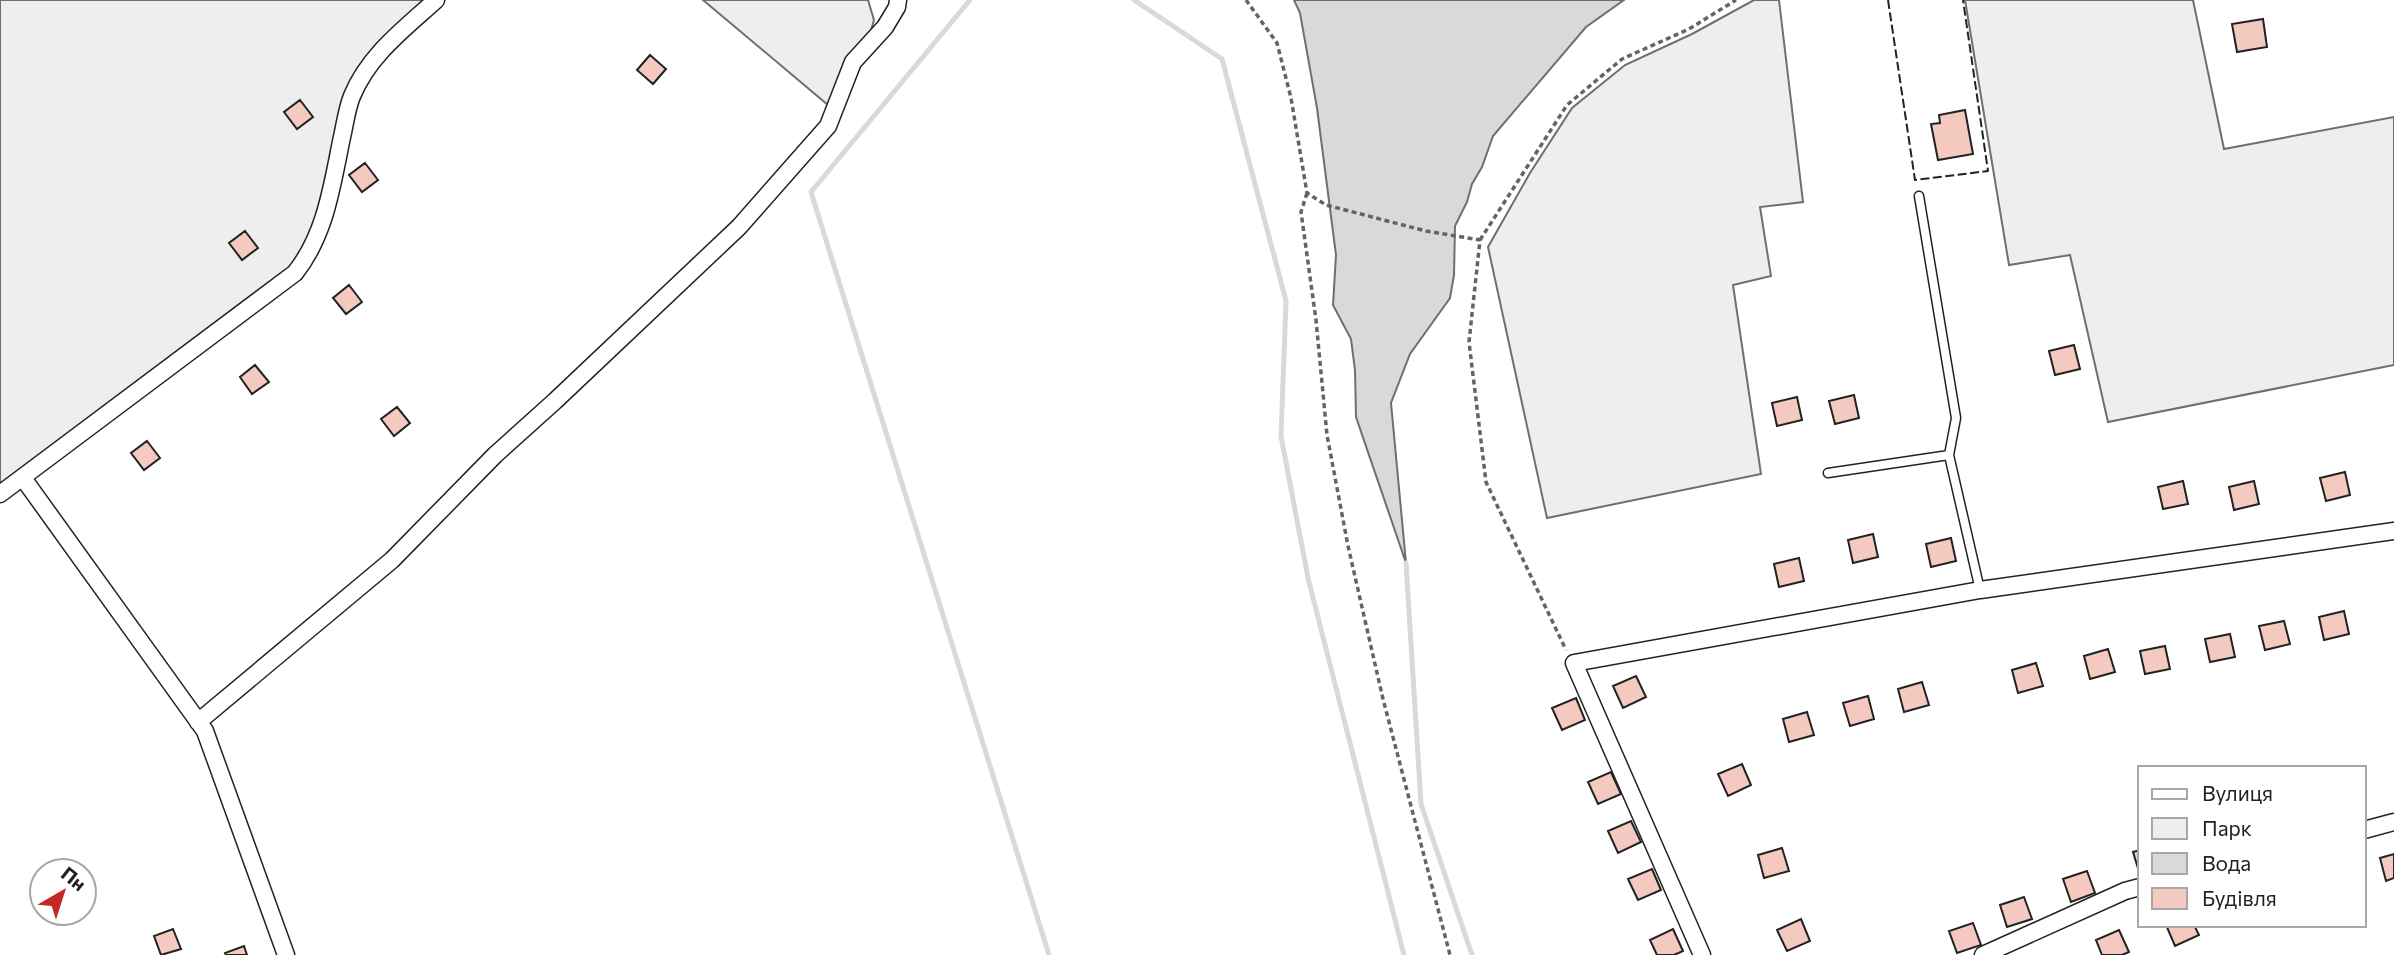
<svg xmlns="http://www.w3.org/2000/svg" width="2394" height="955" font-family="Commissioner,sans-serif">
<rect width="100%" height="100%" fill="#fff"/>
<!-- green -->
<path fill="#eee" stroke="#6f6f6f" stroke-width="2" d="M0,0h436l-73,75 -55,182 -308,237z
M703,0h165l6,20 -11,39 -35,46z
M1754,0h25l24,202 -43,5 11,69 -38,9 28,189 -214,44 -59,-271 42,-74 42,-65 53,-43 67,-31z
M1965,0h228l31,149 170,-32v248l-286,57 -38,-167 -61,10z"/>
<!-- water -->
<path fill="#d9d9d9" stroke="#6f6f6f" stroke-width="2" d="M1294,0h330l-38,27 -93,109 -11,31 -10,17 -5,18 -12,24 -1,49 -4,23 -40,56 -19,49 15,160 -50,-146 -1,-47 -4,-31 -18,-34 3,-50 -19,-147 -17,-95z"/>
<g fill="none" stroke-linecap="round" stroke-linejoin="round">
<!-- stream -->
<path stroke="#d9d9d9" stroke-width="5" d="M970,0l-159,192 238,763
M1134,0l88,59 64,242 -5,135 27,142 96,377
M1406,563l15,241 51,151"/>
</g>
<!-- building -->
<path fill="#f3c9c0" stroke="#222" stroke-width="2" d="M2263,19l4,28 -30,5 -5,-28z
M650,55l16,14 -13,15 -16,-14z
M300,100l13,17 -16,12 -13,-17z
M1965,110l8,44 -35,6 -7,-36 9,-1 -1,-8z
M365,163l13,17 -16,12 -13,-17z
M245,231l13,17 -16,12 -13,-17z
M349,285l13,17 -16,12 -13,-16z
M2074,345l6,24 -25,6 -6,-24z
M255,365l14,17 -17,12 -12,-17z
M1854,395l5,23 -24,6 -6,-23z
M1797,397l5,23 -25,6 -5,-23z
M397,407l13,16 -16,13 -13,-17z
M147,441l13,17 -16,12 -13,-17z
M2345,472l5,23 -24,6 -6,-23z
M2183,481l5,23 -25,5 -5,-22z
M2254,481l5,23 -25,6 -5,-23z
M1873,534l5,23 -25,6 -5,-23z
M1951,538l5,23 -25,6 -5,-23z
M1799,558l5,23 -25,6 -5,-23z
M2344,611l5,23 -25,6 -5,-23z
M2284,621l6,23 -25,6 -6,-24z
M2230,634l5,23 -25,5 -5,-23z
M2165,646l5,23 -25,5 -5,-23z
M2108,649l7,23 -25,7 -6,-23z
M2036,663l7,23 -25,7 -6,-23z
M1636,676l10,21 -23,11 -10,-22z
M1922,682l7,23 -25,7 -6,-23z
M1868,696l6,23 -24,7 -7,-23z
M1576,698l9,22 -23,10 -10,-22z
M1807,712l7,23 -25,7 -6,-23z
M1742,764l9,21 -23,11 -10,-22z
M1611,772l10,22 -23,10 -10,-22z
M1631,821l10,21 -23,11 -10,-22z
M1782,848l7,23 -25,7 -6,-23z
M2140,850v25l-7,-23z
M2394,854v24l-8,3 -6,-23z
M1652,869l9,21 -23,10 -10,-21z
M2087,871l8,22 -24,9 -8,-23z
M2024,897l8,22 -25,8 -7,-22z
M1801,919l9,22 -23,10 -10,-21z
M1973,923l8,22 -24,8 -8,-22z
M2166,925h28l5,10 -24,11z
M173,929l8,20 -20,6 -7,-19z
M1673,929l10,22 -9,4h-17l-7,-15z
M2119,930l10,22 -7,3h-20l-6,-15z
M244,946l3,9h-21l-1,-2z"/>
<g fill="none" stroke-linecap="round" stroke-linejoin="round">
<!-- service casing -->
<g stroke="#222" stroke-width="11">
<path id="service" d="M1919,196l37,222 -7,37 31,135
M1828,473l121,-18"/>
</g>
<!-- minor casing -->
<g stroke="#222" stroke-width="19">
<path id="minor" d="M23,478l182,253 81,224
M0,494l295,-221c31,-39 37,-88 47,-136 3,-13 5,-29 10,-41 17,-41 52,-67 84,-96
M198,722l194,-162 103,-105 60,-54 184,-174 89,-101 25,-64 32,-35 12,-20 1,-7
M2364,830l30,-8
M1702,955l-128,-292 406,-73 414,-59
M1983,955l142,-64 15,-4"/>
</g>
<!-- path -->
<path stroke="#646464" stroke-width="3.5" stroke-dasharray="5 3.5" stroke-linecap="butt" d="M1246,0l31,43 14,55 16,95 19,12 100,26 54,9 -11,102 17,140 80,168
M1307,193l-6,19 15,108 11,115 21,111 35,153 67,256
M1480,240l87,-135 55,-46 67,-30 47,-29"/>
<!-- service -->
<use href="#service" stroke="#fff" stroke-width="8"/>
<!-- minor -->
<use href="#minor" stroke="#fff" stroke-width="16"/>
<!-- fence -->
<path stroke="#222" stroke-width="2" stroke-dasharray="9 3.5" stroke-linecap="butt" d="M1888,0l27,180 73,-9 -25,-171"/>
</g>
<!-- legend -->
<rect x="2138" y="766" width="228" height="161" fill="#ffffff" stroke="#a7a7a7" stroke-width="2"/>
<rect x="2152" y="789" width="35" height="10" fill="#ffffff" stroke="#a7a7a7" stroke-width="2"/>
<text x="2202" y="801" font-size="21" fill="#222222">Вулиця</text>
<rect x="2152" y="818" width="35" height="21" fill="#eeeeee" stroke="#a7a7a7" stroke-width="2"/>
<text x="2202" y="836" font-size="21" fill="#222222">Парк</text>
<rect x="2152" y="853" width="35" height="21" fill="#d9d9d9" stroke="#a7a7a7" stroke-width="2"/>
<text x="2202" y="871" font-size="21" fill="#222222">Вода</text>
<rect x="2152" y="888" width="35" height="21" fill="#f3c9c0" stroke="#a7a7a7" stroke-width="2"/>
<text x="2202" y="906" font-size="21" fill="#222222">Будівля</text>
<!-- north arrow -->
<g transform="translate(63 892) rotate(39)"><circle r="33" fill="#ffffff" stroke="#a7a7a7" stroke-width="2"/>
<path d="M0-5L12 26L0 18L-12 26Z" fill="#c62828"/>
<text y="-10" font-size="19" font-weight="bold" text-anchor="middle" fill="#222222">Пн</text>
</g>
</svg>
